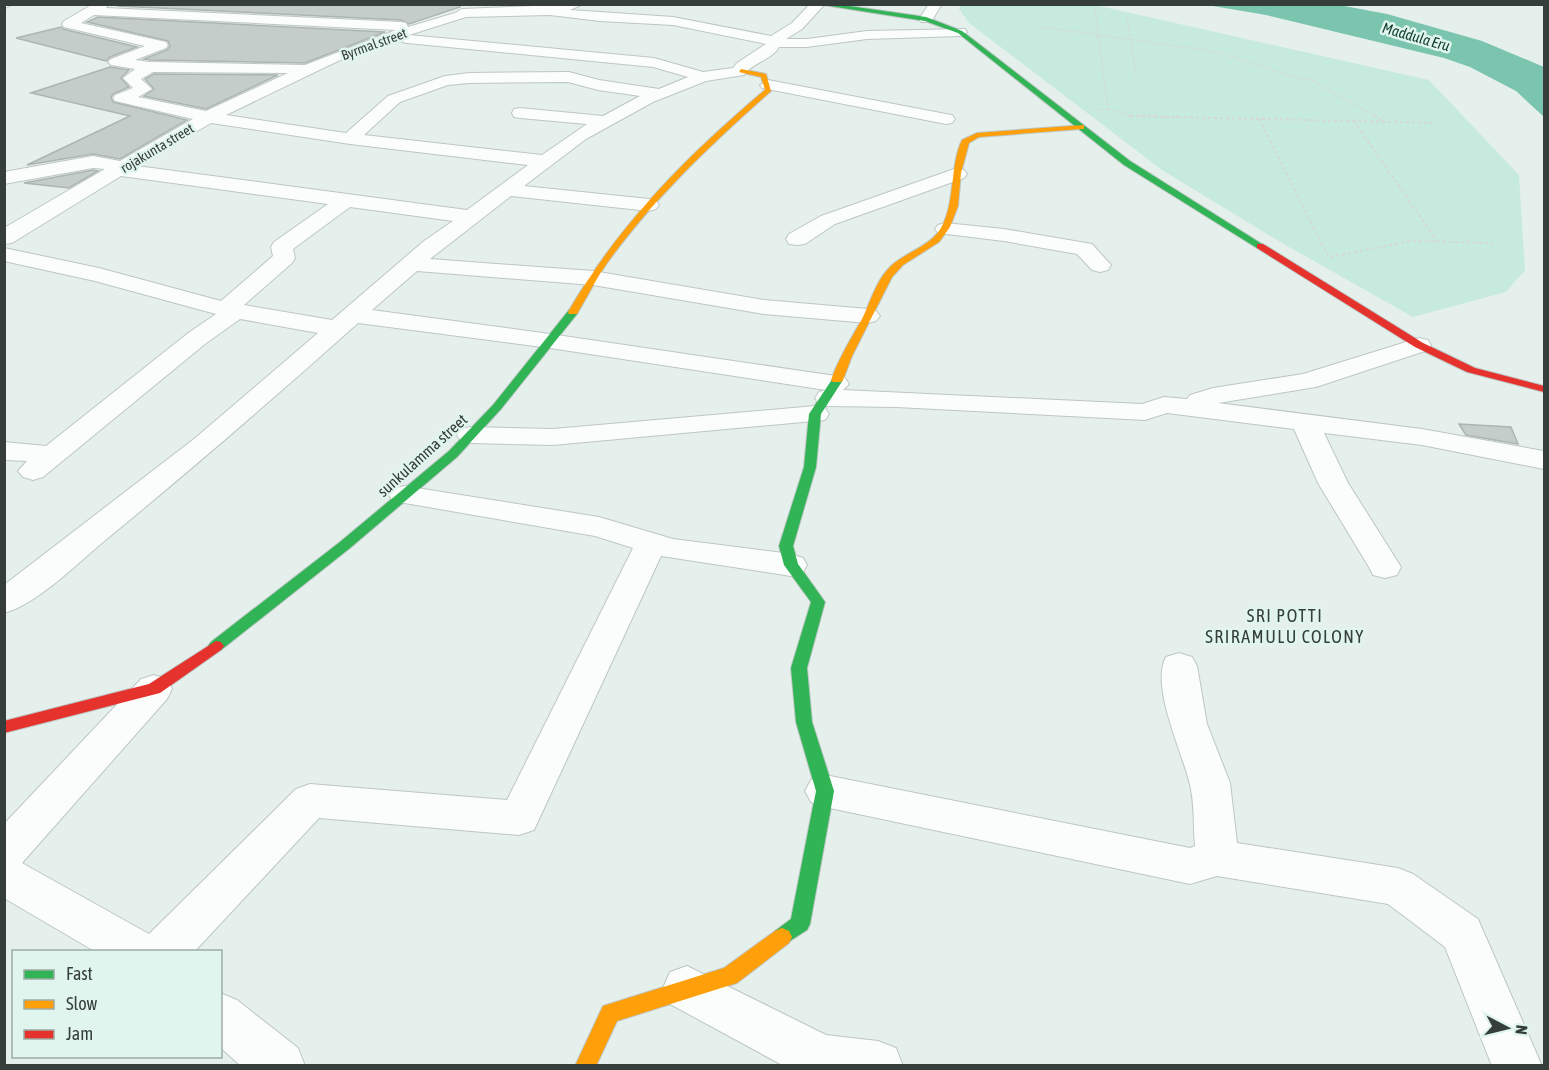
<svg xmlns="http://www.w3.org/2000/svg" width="1549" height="1070" font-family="'Asap Condensed',sans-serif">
<rect width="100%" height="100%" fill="#e5f0ec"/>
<!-- green -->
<path fill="#c7eade" d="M960,5h135l334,75 90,95 6,95 -19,22 -93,25 -131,-74 -120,-73 -193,-147 -10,-14z"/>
<!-- water -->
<path fill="#7bc4ae" d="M1207,5h132l48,9 95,27 62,26v50l-28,-26 -46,-24 -26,-9 -178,-43z"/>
<!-- building -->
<path fill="#c4cdc9" stroke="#acb5b2" stroke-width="1.5" d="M118,4h342v3l-51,17 -8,-4 -283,-14z
M98,17l287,15 -80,31 -155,-3 -6,-1 23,-9 3,-4 -2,-5 -81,-19z
M61,27l2,2 74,18 -27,10 -4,4 -90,-23z
M110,67l19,3 -8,8 8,9 -16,7 -2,3 2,5 74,18 -67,39 -27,-5 -66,11 103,-49 -99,-23z
M154,74l124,1 -72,34 -62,-13 10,-7 -9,-10z
M93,170l5,1 -29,17 -45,-5z
M1459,424l52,3 7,17 -52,-9z"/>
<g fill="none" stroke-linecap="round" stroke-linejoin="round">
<!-- street casing -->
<g stroke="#bdc6c3" stroke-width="2">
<path id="street" d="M4,4h8l-8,5z
M93,4h16l-3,4 295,14 5,1 2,4 47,-14 7,-4 121,-5 -13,6 103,7 98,19 21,-13 18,-19h15l-23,25 -16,10h21l60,-8 98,-2 2,3 -7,4 -93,3 -60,8h-28c-7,13 -26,15 -35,28l-38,6 -53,21 -67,37 -62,47 125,13 7,2 3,4 -3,4 -7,2 -138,-15 -81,63 163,12 171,29 104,9 8,2 4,5 -4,5 -8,2 -104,-9 -171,-29 -176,-14 -45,39 178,24 286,42 9,2 4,6 -6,6 299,14 22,-7 23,2 3,-4 23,-7 90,-14 116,-36 9,2 3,5 -3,5 -112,37 -98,16 204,26 122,22v18l-122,-24 -98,-12 24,50 53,84 -4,8 -12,3 -12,-3 -4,-8 -51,-84 -24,-54 -127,-16 -22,7 -249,-13 -68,-1 -9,-2 -4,-6 4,-6 7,-2 -276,-42 -192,-25c-83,74 -168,148 -255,219 -25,21 -67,63 -99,71v-28l190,-146 124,-106 -78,-14 -35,25 -162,133 -10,3 -10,-3 -5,-6 9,-10 -23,-1v-18l42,4 141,-112 29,-20 -121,-33 -91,-20v-13l95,20 122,33 52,-45 -2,-9 3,-5 54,-38 -207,-28 -109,67 -8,1v-16l101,-59 -12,-1 -89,16v-12l89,-16 27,5 73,-42 -78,-18 -2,-3 2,-3 18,-7 -10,-10 12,-9 -24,-4 -3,-3 3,-3 34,-13 -81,-19 -2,-3 2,-3zM94,15l302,15 -91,35 -155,-3 -15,-2 31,-12 2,-3 -2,-3 -85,-19zM550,15l50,6 73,4 93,19 -29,19 -4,5 -30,4 -49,-14 -245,-23 57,-18zM401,37l1,5 5,1 246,24 35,10 -29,12 -60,-9 -30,-8 -100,1 -24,3 -57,20 -42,37 -120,-18 112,-54zM153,72l135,1 -82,38 -68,-14 14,-8 -11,-10zM568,82l30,8 42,6 -37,20 -83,-8 -6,1 -2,4 2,4 6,1 67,6 -45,31 -178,-20 36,-33 48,-17 21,-2zM211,123l139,21 178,21 -61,45 -330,-44zM350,207l103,14 -29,20 -92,79 -88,-15 48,-42 3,-5 -2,-9z
M929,4h13l-11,18h-10l-2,-3z
M768,80l178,34 6,1 3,4 -3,4 -6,1 -184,-36 -2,-3z
M957,168l7,2 3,4 -3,4 -129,46 -30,20 -8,1 -8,-1 -3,-5 3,-5 32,-18z
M945,223l59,6 88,15 19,21 -3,5 -8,2 -8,-2 -15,-16 -73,-13 -66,-8 -3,-4 3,-4z
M815,406l10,2 4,6 -4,6 -272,25 -82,-2 -10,-2 -4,-6 4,-6 10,-2 82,2z
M404,486l195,31 74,22 118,15 12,4 4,7 -4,7 -12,4 -130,-20 -127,274 -15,5 -200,-17 -125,134h-98l-92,-54v-74l137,-145 13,-4 13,4 5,10 -5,10 -145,164 127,71 147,-145 14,-5 197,16 126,-252 -38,-12 -202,-35 -4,-6 4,-6z
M1179,653l13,4 5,9 10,58 23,59 7,60 161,25 15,6 65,45 64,147h-50l-47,-119 -57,-43 -171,-28 -27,8 -365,-77 -14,-5 -6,-11 6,-11 14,-5 365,73 5,-2c-2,-20 0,-45 -6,-65 -7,-29 -39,-96 -23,-124z
M687,966l139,69 52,6 18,7 7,18h-119l-114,-62 -7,-16 7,-16z
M220,993l17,7 61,48 7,18h-64l-21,-19z"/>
</g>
<!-- fast casing -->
<g stroke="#bdc6c3" stroke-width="2">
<path id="fast" d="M817,4h18l91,13 36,14 168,130 135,85 -8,2 -133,-83 -166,-132 -33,-12z
M573,309l5,3 -1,2 -76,95 -44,48 -107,91 -129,102h-10l-3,-4 3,-4 129,-100 109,-91 44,-46 76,-95z
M837,377l6,3 -22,34 -5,53 -23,79 5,18 27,38 -18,66 5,54 22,69 -24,133 -3,6 -25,16 -7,-3 -3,-6 3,-6 16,-12 25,-128 -20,-69 -5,-54 20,-66 -27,-37 -5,-19 25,-79 5,-53 24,-36z"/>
</g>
<!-- slow casing -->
<g stroke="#bdc6c3" stroke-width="2">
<path id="slow" d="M741,69l25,5 5,17c-60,53 -117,107 -164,172 -11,16 -20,34 -30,51h-8l-1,-2c52,-89 119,-156 197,-222l-4,-13 -22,-5z
M1084,125v4h-3l-102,8 -10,6 -8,30 -3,33 -8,21 -11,15 -36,23 -11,12 -40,79 -9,24 -2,2h-8l-2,-2c8,-22 20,-41 31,-61 9,-18 14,-38 28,-52 15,-15 40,-20 51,-39 15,-26 8,-60 21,-88l15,-7z
M782,928l7,3 3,6 -3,6 -52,40 -120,38 -21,45h-21l28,-60 121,-38 51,-37z"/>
</g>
<!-- jam casing -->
<g stroke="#bdc6c3" stroke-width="2">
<path id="jam" d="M1257,244h6l160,99 52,25 69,18v6l-77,-20 -52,-25 -158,-99z
M216,641l5,1 3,4 -3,4 -61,43 -156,40v-12l145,-37z"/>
</g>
<!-- path-far1 -->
<path stroke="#d5d8d7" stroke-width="1.5" stroke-dasharray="2 2" stroke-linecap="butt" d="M1095,9l13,100
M1127,18l9,59
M1041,27l176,25 69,23 25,5 66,37
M1093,110l15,-1 23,7 47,1"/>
<!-- path -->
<path stroke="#d5d8d7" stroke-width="2" stroke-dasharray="3 3" stroke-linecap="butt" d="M1130,116l306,7
M1374,116l9,5
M1259,119l70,138 82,-16 82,2
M1354,121l83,120"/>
<!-- street -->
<use href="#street" fill="#fbfdfc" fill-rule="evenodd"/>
<!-- fast -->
<use href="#fast" fill="#30b455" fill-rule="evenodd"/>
<!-- slow -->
<use href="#slow" fill="#ff9f0a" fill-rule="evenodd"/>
<!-- jam -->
<use href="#jam" fill="#e5322d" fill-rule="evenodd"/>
</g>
<g text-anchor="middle" stroke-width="5" stroke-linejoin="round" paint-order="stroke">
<!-- far-street labels -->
<g font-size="14" fill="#353e3a" stroke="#e0f5ed">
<text transform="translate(374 44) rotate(-20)" y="5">Byrmal street</text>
<text transform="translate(157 148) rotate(-31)" y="5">rojakunta street</text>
</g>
<!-- far-water labels -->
<g font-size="15" font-style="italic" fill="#0e3b2f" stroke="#e0f5ed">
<text transform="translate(1416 37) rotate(16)" y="5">Maddula Eru</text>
</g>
<!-- street labels -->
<g font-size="16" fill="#353e3a" stroke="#e0f5ed">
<text transform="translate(422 455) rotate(-42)" y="6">sunkulamma street</text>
</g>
<!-- neighbourhood labels -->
<g font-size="18" letter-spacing="1.5" fill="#353e3a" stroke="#e0f5ed">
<text x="1285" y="622">SRI POTTI<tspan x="1285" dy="21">SRIRAMULU COLONY</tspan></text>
</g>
</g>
<!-- border -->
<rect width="1549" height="1070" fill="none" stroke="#353e3a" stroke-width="12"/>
<!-- legend -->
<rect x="12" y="950" width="210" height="108" fill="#e0f5ed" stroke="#9caca5" stroke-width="1.5"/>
<rect x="24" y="970" width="30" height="9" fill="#30b455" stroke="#9caca5" stroke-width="1.5"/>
<text x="66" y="980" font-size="18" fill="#353e3a">Fast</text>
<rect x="24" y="1000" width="30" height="9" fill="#ff9f0a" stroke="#9caca5" stroke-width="1.5"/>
<text x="66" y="1010" font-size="18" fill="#353e3a">Slow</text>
<rect x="24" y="1030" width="30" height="9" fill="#e5322d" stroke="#9caca5" stroke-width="1.5"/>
<text x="66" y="1040" font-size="18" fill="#353e3a">Jam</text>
<!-- north arrow -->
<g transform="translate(1507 1028) rotate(97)" stroke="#e0f5ed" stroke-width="4.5" paint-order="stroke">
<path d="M0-4.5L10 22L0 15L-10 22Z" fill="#353e3a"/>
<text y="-9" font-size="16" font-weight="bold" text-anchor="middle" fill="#353e3a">N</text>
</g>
</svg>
